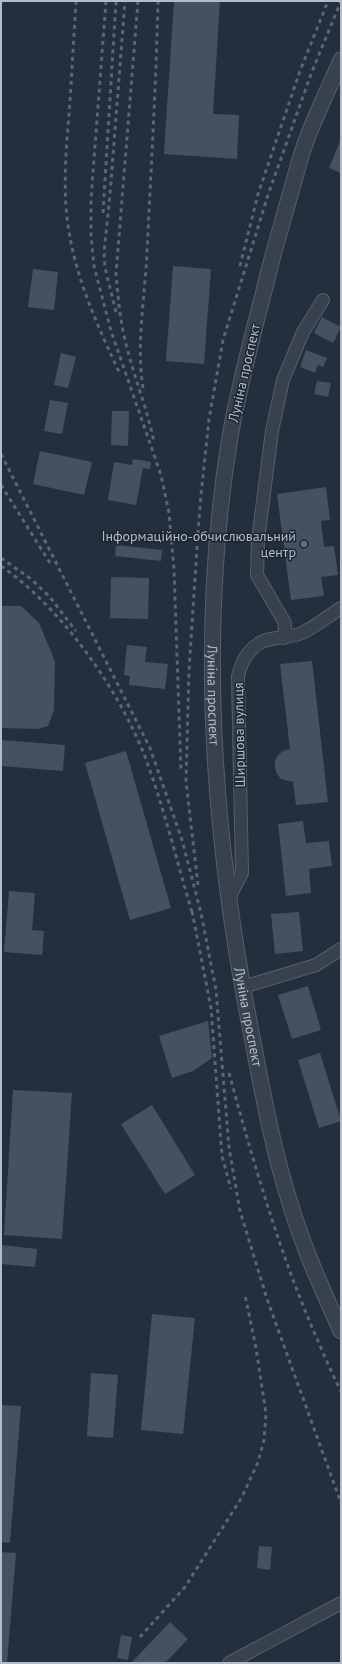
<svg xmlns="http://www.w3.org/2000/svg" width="342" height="1664" font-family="'PT Sans',sans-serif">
<rect width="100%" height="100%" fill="#242f3e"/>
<!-- building -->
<path fill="#455162" d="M174,1h46l-7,113 26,1 -2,44 -73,-5z
M341,139v34l-12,-5z
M173,266l38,3 -7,95 -38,-3z
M33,269l25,3 -4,38 -26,-3z
M322,317l19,10 -8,16 -19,-10z
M306,350l21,8 -4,9 -5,-2 -3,8 -15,-6z
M61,353l15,4 -8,31 -14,-3z
M317,381l14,2 -3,14 -14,-3z
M50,400l18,3 -6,31 -18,-3z
M112,411h17l-1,35 -17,-1z
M40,451l52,11 -8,33 -51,-11z
M133,459l18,3 -1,7 -7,-1 -7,37 -28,-5 6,-38 18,3z
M326,487l4,33 -9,1 3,26 10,-1 4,29 -17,2 3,19 -33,4 -14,-106z
M116,545l46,5 -1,11 -46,-5z
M111,577l38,1 -1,41 -38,-1z
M1,606h20l18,17 16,38 -1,49 -6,16 -11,3 -36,-1z
M127,645l20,2 -2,15 23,2 -3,25 -36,-4 1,-9 -6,-1z
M312,661l16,141 -32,3 -3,-23 -12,-3 -4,-5 -2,-6v-7l3,-6 5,-4 7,-2 -10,-85z
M1,740l64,5 -2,26 -62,-5z
M126,751l45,157 -41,12 -45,-157z
M303,821l3,22 23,-2 3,25 -23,3 2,24 -25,3 -8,-72z
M9,891l26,2 -3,37 12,1 -2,24 -38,-3z
M299,912l4,39 -28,3 -4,-40z
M308,986l13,44 -29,9 -14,-44z
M208,1021l4,37 -19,13 -21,7 -13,-42z
M320,1053l21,68 -22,7 -21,-68z
M13,1090l59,3 -10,146 -58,-4z
M152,1105l43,70 -30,19 -44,-70z
M1,1245l36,4 -2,18 -34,-3z
M152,1314l43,4 -12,116 -42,-4z
M91,1373l27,2 -5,63 -26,-2z
M1,1405l20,1 -11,137 -9,-1z
M259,1546l13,1 -2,23 -13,-2z
M1,1552l15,1 -9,110h-6z
M170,1622l18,17 -23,24h-34z
M121,1635l11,2 -4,23 -11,-2z"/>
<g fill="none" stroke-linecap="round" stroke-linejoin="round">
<!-- minor casing -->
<g stroke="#565f6c" stroke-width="14">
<path id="minor" d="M284,638l1,-15 -28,-48 1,-35 14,-109 11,-51 20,-48 20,-32
M229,898l13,-25 -4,-197c4,-17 14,-34 33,-37 11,-2 20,-2 31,-6 13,-6 26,-17 39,-25
M243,987l73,-22 25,-16
M229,1663l112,-60"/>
</g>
<!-- tertiary casing -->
<g stroke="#565f6c" stroke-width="17">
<g id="tertiary">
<path id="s1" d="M341,60c-12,28 -26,56 -36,84 -6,17 -10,34 -15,51 -8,29 -17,58 -24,88 -13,51 -27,102 -36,154 -31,188 -18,387 17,574 13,65 23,130 43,192 13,44 32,86 51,128"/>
</g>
</g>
<!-- minor -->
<use href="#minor" stroke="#38414e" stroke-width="12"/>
<!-- tertiary -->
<use href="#tertiary" stroke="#38414e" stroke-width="15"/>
<!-- rail -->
<path stroke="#5a6575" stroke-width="3" stroke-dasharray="4 4" stroke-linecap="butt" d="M76,1c-2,33 -4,67 -6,100 -3,41 -8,83 -2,124 7,52 30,102 52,149
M106,1l-15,198v37l3,30 17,65 50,144 8,38 5,56 7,202
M138,1l-22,273c2,23 4,47 10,70 8,33 21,64 28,98
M103,213l13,-212
M240,266l18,-72 42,-123 28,-70
M116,312l-11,-44 -1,-15 6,-59 15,-193
M143,388c-7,-44 2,-91 4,-136 4,-83 9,-167 11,-251
M1,454l149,294 32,92 19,73 15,77 13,158 11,63 27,88 74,204
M1,485l49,78
M1,558l30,21 18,17 27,35
M1,566c61,42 120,126 146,196 18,50 31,103 46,154
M198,885l-12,-104 3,-111 9,-138 3,-37 8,-76 14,-79 45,-145 43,-121 30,-73
M192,911l19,97 11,148 9,33
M229,1073c24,88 49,175 85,259 9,20 17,40 27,59
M140,1637l45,-50 57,-90 16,-35 6,-22 2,-26 -10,-66 -11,-53"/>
</g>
<!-- markers -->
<circle fill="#5c6f8a" stroke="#1d2633" stroke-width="1.5" cx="304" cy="544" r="4"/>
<g text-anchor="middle" stroke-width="3" stroke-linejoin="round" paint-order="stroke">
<!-- street labels -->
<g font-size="14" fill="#b4bcc9" stroke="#1d2633">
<text transform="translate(244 373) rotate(-77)" y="5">Луніна проспект</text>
<text dy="5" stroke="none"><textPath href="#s1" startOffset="653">Луніна проспект</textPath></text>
<text transform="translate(239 735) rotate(-91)" y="5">Ширшова вулиця</text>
<text dy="5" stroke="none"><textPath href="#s1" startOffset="977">Луніна проспект</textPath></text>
</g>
<!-- poi labels -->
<g font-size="14" fill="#b4bcc9" stroke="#1d2633" text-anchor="end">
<text x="296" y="541">Інформаційно-обчислювальний<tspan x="296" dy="16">центр</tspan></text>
</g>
</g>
<!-- border -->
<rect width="342" height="1664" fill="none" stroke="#b4bcc9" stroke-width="4"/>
</svg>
